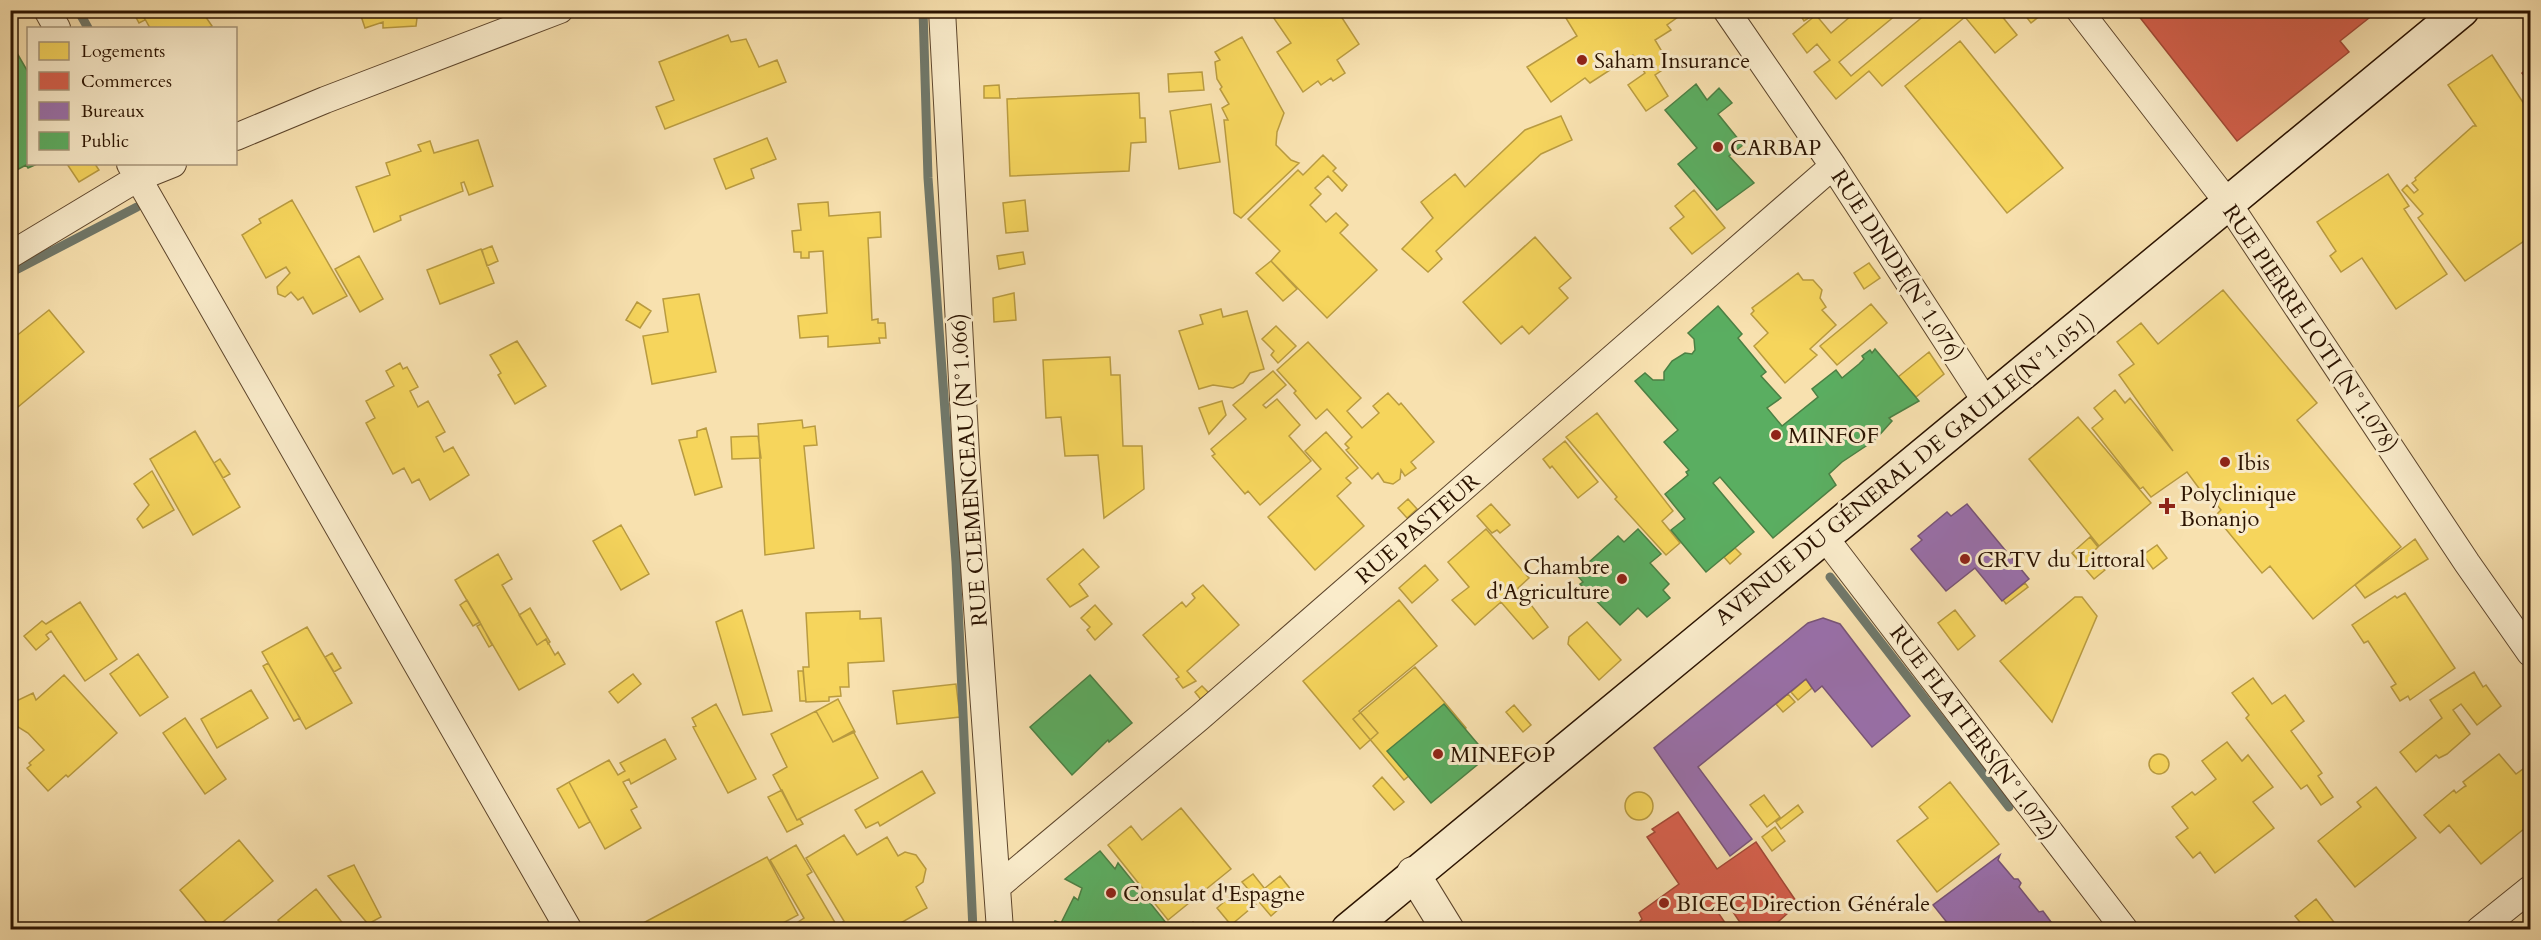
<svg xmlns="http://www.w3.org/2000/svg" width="2541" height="940" font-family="Cardo,serif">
<rect width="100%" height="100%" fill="#f8e1af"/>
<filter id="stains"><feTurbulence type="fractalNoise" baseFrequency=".00333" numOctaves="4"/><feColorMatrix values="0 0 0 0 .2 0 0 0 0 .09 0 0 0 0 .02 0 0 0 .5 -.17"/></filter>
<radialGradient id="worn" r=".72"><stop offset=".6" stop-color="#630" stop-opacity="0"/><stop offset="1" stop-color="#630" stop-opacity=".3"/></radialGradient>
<!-- homes -->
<path fill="#f6d55c" stroke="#b99b40" stroke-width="1.5" d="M132,10h8l5,10 -6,3z
M140,10h61l11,16 -4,2h-58z
M359,10h59l-2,16 -33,2v-6l-18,6z
M1282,10h55l22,34 -22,16 8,13 -12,8 -2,-3 -10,7 -3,-4 -15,11 -26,-40 14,-9 -18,-26z
M1561,10h122l2,2 -18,13 4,5 -16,10 15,25 -15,10 13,21 -22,15 -18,-26 17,-12 -12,-18 -43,28 -5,-5 -34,24 -24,-35 50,-31z
M1797,10h25l-18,11z
M1858,10h44l-63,52 12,14 80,-66h66l20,25 -22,18 -30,-36 -83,69 -13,-15 -33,28 -22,-27 16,-12 -13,-16 -10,9 -14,-19 23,-19 15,18z
M2021,10h26l-16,13z
M728,35l3,7 15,-3 13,28 18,-7 9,22 -121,47 -9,-22 18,-7 -15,-38z
M1242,37l42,76 -7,19 -1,13 15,15 8,3 -58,55 -7,-5 -10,-93h4l-6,-12 7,-4 -9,-15 2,-2 -5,-8 -2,-17 5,-2 -5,-8z
M1960,41l103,127 -56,45 -102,-127z
M2492,55l38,58v124l-65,44 -47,-63 5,-4 -21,-24 5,-5 7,8 4,-3 -6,-7 4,-3 -1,-2 58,-52h3l-28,-41z
M1202,72l2,18 -35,2 -1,-18z
M999,85l1,13h-16v-12z
M1139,93l1,25h5l1,24 -15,1 -2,28 -119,5 -3,-77z
M1211,104l9,58 -41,7 -9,-58z
M1561,116l11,24 -31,14 -105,97 6,8 -14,13 -26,-23 31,-31 -12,-16 34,-28 10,13 60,-57z
M767,138l9,21 -25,10 3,9 -28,11 -12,-30z
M478,140l15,46 -24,9 -5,-13 -3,1 2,8 -63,25 1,4 -27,12 -18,-45 34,-12 -4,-12 35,-12 -3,-6 12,-4 4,12z
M1323,155l13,13 -3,3 14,14 -5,6 -14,-15 -13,12 6,6 -11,11 16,17 10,-9 12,12 -8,8 37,37 -50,48 -56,-57 9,-10 -32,-32 50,-49 5,5z
M67,164h28l4,6 -20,12z
M2388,174l21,32 -5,3 43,65 -51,35 -34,-51 -21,14 -11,-16 6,-5 -19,-29z
M1694,190l31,38 -33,26 -22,-26 14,-11 -9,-11z
M292,200l55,96 -34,18 -10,-17 -5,3 -7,-8 -6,5 -7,-3 -1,-7 13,-14 -4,-6 -20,11 -24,-43 19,-12 -2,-4z
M1025,200l3,31 -22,2 -3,-30z
M828,202l1,14 51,-4 1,25 -13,1 4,82 6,-1v4h7l1,15h-7l1,5 -52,4v-11l-28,2 -2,-22 29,-3 -4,-62 -14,1v6h-8v-6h-7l-2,-21 9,-1 -3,-26z
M1535,237l36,41 -12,10 9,10 -39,36 -7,-8 -21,18 -38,-42z
M492,246l6,15 -11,5 -5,-16z
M481,249l13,34 -54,21 -13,-34z
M1023,252l2,12 -26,5 -2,-13z
M359,256l24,43 -23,13 -25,-43z
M1271,261l26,28 -14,12 -27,-28z
M1869,263l11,15 -16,11 -10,-16z
M1798,273l5,7h10l9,10 -2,8 6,9 -4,3 14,15 -26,24 7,6 -32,28 -31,-37 14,-13 -17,-19 3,-3 -2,-3z
M2223,290l94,113 -20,17 104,127 -88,72 -43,-53 -8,7 -47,-57 6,-6 -14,-18 -3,3 -17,-23 -36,25 -8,-10 -3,2 -48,-61 11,-9 -9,-11 21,-18 10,13 5,-5 43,53 -54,-76 15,-11 -17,-22 24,-19 17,21z
M1014,293l2,27 -22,2 -1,-24z
M699,294l17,78 -64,12 -9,-48 25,-4 -5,-33z
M637,302l14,9 -11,17 -14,-8z
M1871,304l16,19 -50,42 -17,-19z
M1221,309l2,8 24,-6 17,58 -14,4 -7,10 -10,5 -20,-3 -14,4 -20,-58 24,-7 -3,-9z
M49,310l35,42 -66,55 -8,-9v-57z
M1276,326l20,20 -18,17 -7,-8 3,-4 -12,-12z
M517,341l29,45 -31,18 -17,-29 3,-2 -11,-18z
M1308,342l53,56 -14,13 15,17 17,-15 -6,-7 15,-13 11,12 2,-2 33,39 -23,20 5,6 -11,8 -4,-6 -1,9 -7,5 -9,-2 -6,-9 -6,6 -26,-29 3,-2 -4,-4 7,-7 -25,-28 -11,10 -22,-26 2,-2 -19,-21z
M1929,352l15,22 -28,23 -18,-20z
M1110,357l1,18h9l3,71h19l2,43 -40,29 -6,-63 -33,1 -4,-39 -15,1 -3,-58z
M400,363l3,6 4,-2 11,20 -8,4 8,16 10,-6 17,31 -9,5 8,15 9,-5 16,28 -39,25 -11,-21 -7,4 -8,-15 -11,6 -27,-51 9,-5 -9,-17 28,-15 -8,-15z
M1273,371l13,14 -23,20 3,3 11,-9 23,26 -11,11 22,25 -51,44 -12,-14 -3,3 -33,-38 3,-2 -4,-5 35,-30 -13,-14z
M1222,401l4,14 -17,19 -10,-26z
M1597,413l76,98 -11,10 18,22 -14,12 -51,-56 2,-2 -51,-60z
M2078,417l73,86 -52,43 -70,-87z
M802,420l1,8 12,-2 2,19 -13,1 10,102 -49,7 -7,-131z
M706,428l16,59 -27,8 -16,-55 18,-3v-6z
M195,431l45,76 -47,28 -43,-76z
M1326,432l32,36 -12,10 5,5 -14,13 27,30 -49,44 -47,-53 53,-48 -16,-18z
M758,436l3,22 -29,1 -1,-22z
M1565,441l33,41 -20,16 -26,-32 -2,2 -7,-9z
M220,459l10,15 -7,4 -9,-15z
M152,471l22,39 -31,18 -6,-9 12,-14 -15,-21z
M1408,499l9,10 -10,9 -9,-10z
M1491,504l19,21 -10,8 -3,-3 -5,3 -15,-17z
M621,525l28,49 -28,16 -28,-49z
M1486,529l43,49 -11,10 30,39 -15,12 -32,-37 -26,23 -23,-25 17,-13 -21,-25z
M2090,537l8,10 -7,7 14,16 -11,9 -22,-26z
M2415,539l13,20 -63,39 -10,-13z
M2157,545l10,13 -14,11 -10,-14z
M1735,548l6,6 -11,10 -6,-7z
M1083,549l16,18 -20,17 9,12 -18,11 -23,-28z
M498,554l14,25 -10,6 35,60 9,-6 9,16 3,-3 7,12 -46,26 -64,-110z
M1425,565l13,15 -26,23 -13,-15z
M2025,583l3,4 -22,17 -3,-4z
M1203,585l36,40 -52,46 9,10 -13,7 -7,-9 3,-2 -36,-42 39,-33 4,5 9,-9 -3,-4z
M2405,593l50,75 -45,32 -2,-4 -8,5 -9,-14 5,-3 -28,-43 -4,2 -12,-18 43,-29 2,2z
M2075,597h7l15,19 -45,106 -52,-61z
M467,600l13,22 -7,4 -13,-21z
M1399,600l38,46 -78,65 19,22 -18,16 -57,-68z
M80,602l37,57 -32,22 -34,-50 -5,4 3,4 -13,11 -12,-14 18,-15 4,3z
M1095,605l17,19 -17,16 -8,-10 3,-3 -9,-9z
M530,608l20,34 -2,2 -2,-5 -9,6 -18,-30z
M742,610l30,101 -29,4 -27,-93z
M1955,610l20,26 -17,14 -20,-27z
M860,611v8l21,-1 3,43 -36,2 1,24h-9l1,9 -12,1v4l-23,1 -3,-35h6l-3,-54z
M1587,622l34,38 -22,20 -31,-36 1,-7z
M481,624l11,21 -3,2 -12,-21z
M307,627l45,76 -46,26 -44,-77z
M332,653l9,15 -7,4 -9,-15z
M138,654l30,43 -28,19 -30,-42z
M268,663l32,55 -6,3 -31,-55z
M1415,667l51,61 -62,52 -51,-61z
M798,671h5l3,30h-6z
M2474,672l9,15 3,-2 15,21 -24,19 -16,-21 -8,6 17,24 -23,20 -8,4 -3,-3 -20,17 -16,-20 42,-34 -12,-18z
M633,674l8,10 -23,19 -9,-11z
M64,675l53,58 -49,44 -2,-2 -18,16 -21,-23 4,-3 -2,-2 15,-13 -16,-17 -18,-11v-12l5,-1 -3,-6 21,-10 3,7z
M2253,678l19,26 13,-9 19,26 -13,10 31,42 -4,3 15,21 -12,8 -14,-20 -6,4 -55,-71 3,-3 -17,-22z
M1806,679l6,9 -14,12 -7,-8z
M956,684l4,33 -63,7 -4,-33z
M1202,686l8,8 -8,7 -7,-9z
M251,690l17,28 -51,30 -16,-29z
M1788,694l7,8 -12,10 -7,-8z
M838,699l17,33 -22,10 -17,-31z
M716,704l40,75 -28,14 -35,-66 3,-1 -4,-8z
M1514,705l17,20 -8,7 -17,-20z
M816,711l17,31 20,-11 25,47 -81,42 -24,-45 14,-8 -16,-33z
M185,718l41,61 -21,15 -42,-61z
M665,739l11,20 -45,25 -2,-5 -6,3 14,25 -6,3 10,18 -36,21 -36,-67 40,-22 9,15 7,-4 -5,-8z
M2227,742l15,19 6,-6 25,32 -20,15 21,26 -59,45 -15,-21 -7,6 -17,-21 12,-9 -16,-21 20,-15 3,3 21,-16 -14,-18z
M2499,754l17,20 7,-5 7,10v45l-49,40 -32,-39 -9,8 -16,-18 30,-25 2,3 8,-6 2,-1 -3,-4z
M2149 764a10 10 0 1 1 20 0a10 10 0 1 1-20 0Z
M922,771l13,22 -55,33 -2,-4 -12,6 -11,-18z
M1382,777l22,25 -10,8 -21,-24z
M569,782l21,40 -11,6 -22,-39z
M1950,782l49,62 -62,48 -40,-51 31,-23 -9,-11z
M2376,787l40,51 -61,49 -37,-46 43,-34 -4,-5z
M782,790l15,30 3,-1 3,5 -16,8 -19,-35z
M1625 806a14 14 0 1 1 28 0a14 14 0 1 1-28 0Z
M1764,795l16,22 -13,10 -17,-22z
M1798,805l5,7 -22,17 -5,-7z
M1181,808l50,61 -63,51 -60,-75 23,-19 11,14z
M1775,827l10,14 -13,10 -10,-14z
M844,835l13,20 30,-18 11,19 7,-4 11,3 10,14 -3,13 -7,5 11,21 -30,17 3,5h-114l18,-12 -34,-58 26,-15 16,27 -5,3 30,51 7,-5 -38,-63z
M239,840l34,41 -60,49 -33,-40z
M767,857l31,58 -28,15 -138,-1z
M354,865l27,52 -13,7 -40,-48z
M1253,874l27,34 -9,8 -29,-34z
M1280,876l12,15 -15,12 -12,-15z
M1241,887l15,17 -25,21 -14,-17z
M316,889l32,41h-62l-8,-10z
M2316,899l24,31h-42l5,-4 -8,-10z
M1193,922l7,8h-16z"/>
<!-- shops -->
<path fill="#d6604d" stroke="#a34936" stroke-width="1.5" d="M2134,10h245l-39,31 9,11 -112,89z
M2530,66v17l-8,-10z
M1678,812l39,57 39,-27 42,62 -29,26h-24l-16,-24 3,-2 -2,-2 -13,9 13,19h-85l-5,-9 2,-2 -3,-6 40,-29 -32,-47 8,-5 -3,-3z"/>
<!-- offices -->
<path fill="#9970ab" stroke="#785478" stroke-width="1.5" d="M1967,504l62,75 -27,22 -27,-33 -29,23 -35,-42 11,-9 -4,-4 29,-24 4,4z
M1823,618l17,6 70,92 -38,31 -50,-61 -7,6 -9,-13 -108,88 54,72 -22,17 -76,-108 154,-125z
M2000,855l-2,5 16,19h4l3,4 -2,4 20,25 4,-1 11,15 -1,4h-100l-20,-25z"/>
<!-- public -->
<path fill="#5aae61" stroke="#4c8044" stroke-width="1.5" d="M10,41l18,31v92h9l-9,4 -2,-3 -15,8 2,4 -3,1z
M1696,84l11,16 12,-12 13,15 -14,11 25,31 -14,11 25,27 -37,27 -39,-46 19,-16 -32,-38z
M1718,306l24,28 -4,4 28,34 -5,4 20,22 -14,10 15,18 36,-29 -6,-8 24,-19 6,8 17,-14 5,-5 -2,-3 8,-6 2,3 3,-4 44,52 -30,17 3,3 -17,19 -33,22 -13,12 7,11 -63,53 -53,-61 -7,6 41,49 -48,40 -35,-42 14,-11 -20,-25 23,-19 -2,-3 3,-2 -25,-28 14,-12 -43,-49 10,-8 8,7h11v-8l8,-11 13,-8 7,1 3,-4 -1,-11 -6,-6z
M1638,529l23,25 -11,9 19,21 -6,6 7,8 -23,19 -9,-9 -18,17 -40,-41 3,-2 -6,-7 10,-9 5,7 -5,-9 31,-28 6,6z
M1090,675l42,48 -23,19 -1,-2 -36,35 -42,-48z
M1444,704l44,52 -57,47 -44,-52z
M1100,851l15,18 3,-6 53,66 -120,1 4,-9 6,2 13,-26 4,3 4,-12 -17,-9z"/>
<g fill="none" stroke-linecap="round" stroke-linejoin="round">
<!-- stream -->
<path stroke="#70786a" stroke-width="9" d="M78,10l10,18
M923,10l5,168 28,384 17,368
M10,273l127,-66
M1830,577l179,230"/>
<!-- minor casing -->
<g stroke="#5e462c" stroke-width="28">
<path id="minor" d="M47,10l10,18
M942,10l24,444 34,476
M1726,10l107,156 153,236
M2079,10l149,193 239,360 63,90
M236,137l89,-37 235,-90
M130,164l439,766
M10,255l128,-77 35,-14
M1823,535l302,395
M997,887l202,-169 634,-552
M2479,930l51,-41"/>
</g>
<!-- tertiary casing -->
<g stroke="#5e462c" stroke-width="34">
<path id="tertiary" d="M1413,873l35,57"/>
</g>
<!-- secondary casing -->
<g stroke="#2b1300" stroke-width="36">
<path id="secondary" d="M1348,930l1114,-920"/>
</g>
<!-- minor -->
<use href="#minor" stroke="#faeccb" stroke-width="26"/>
<!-- tertiary -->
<use href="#tertiary" stroke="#faeccb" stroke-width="32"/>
<!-- secondary -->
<use href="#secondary" stroke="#faeccb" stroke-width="33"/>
</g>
<!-- markers -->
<g fill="#8f2418" stroke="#faeccb" stroke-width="2">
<circle cx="1582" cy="60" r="6"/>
<circle cx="1718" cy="147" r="6"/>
<circle cx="1776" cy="435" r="6"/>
<circle cx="2225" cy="462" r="6"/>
<path d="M2164 497h6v6h6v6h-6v6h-6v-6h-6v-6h6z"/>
<circle cx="1965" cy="559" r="6"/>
<circle cx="1622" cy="579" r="6"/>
<circle cx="1438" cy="754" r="6"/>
<circle cx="1111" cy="893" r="6"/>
<circle cx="1664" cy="903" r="6"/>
</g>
<g text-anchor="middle" stroke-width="6" stroke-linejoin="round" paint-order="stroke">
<!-- poi labels -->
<g font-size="22" fill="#2b1300" stroke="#faeccb" text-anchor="start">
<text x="1594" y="68">Saham Insurance</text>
<text x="1730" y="155">CARBAP</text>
<text x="1788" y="443">MINFOF</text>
<text x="2237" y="470">Ibis</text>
<text x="2180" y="501">Polyclinique<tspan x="2180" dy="25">Bonanjo</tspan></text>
<text x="1977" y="567">CRTV du Littoral</text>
<text x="1610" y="574" text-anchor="end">Chambre<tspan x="1610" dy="25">d'Agriculture</tspan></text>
<text x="1450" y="762">MINEFOP</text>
<text x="1123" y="901">Consulat d'Espagne</text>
<text x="1676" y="911">BICEC Direction Générale</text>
</g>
<!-- street labels -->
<g font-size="22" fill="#2b1300" stroke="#faeccb">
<text transform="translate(1898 265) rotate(57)" y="8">RUE DINDE(N°1.076)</text>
<text transform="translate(2311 328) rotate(56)" y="8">RUE PIERRE LOTI (N°1.078)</text>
<text transform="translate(1904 469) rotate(-39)" y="8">AVENUE DU GÉNERAL DE GAULLE(N°1.051)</text>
<text transform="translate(968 470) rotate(-94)" y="8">RUE CLEMENCEAU (N°1.066)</text>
<text transform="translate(1417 528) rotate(-41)" y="8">RUE PASTEUR</text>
<text transform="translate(1974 732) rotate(53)" y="8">RUE FLATTERS(N°1.072)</text>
</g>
</g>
<!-- margin -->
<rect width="2541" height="940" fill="none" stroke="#f8e1af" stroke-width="36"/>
<rect x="12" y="12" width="2517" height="916" fill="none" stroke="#2b1300" stroke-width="3"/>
<rect x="18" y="18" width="2505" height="904" fill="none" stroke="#2b1300" stroke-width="1.5"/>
<!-- legend -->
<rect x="27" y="27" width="210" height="138" fill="#faeccb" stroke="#a7957a" stroke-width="1.5"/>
<rect x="39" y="42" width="30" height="18" fill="#f6d55c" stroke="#a7957a" stroke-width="1.5"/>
<text x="81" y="57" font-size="18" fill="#2b1300">Logements</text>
<rect x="39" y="72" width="30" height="18" fill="#d6604d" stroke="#a7957a" stroke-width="1.5"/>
<text x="81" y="87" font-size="18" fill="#2b1300">Commerces</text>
<rect x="39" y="102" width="30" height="18" fill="#9970ab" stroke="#a7957a" stroke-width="1.5"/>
<text x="81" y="117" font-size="18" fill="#2b1300">Bureaux</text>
<rect x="39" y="132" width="30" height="18" fill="#5aae61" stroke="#a7957a" stroke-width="1.5"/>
<text x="81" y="147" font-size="18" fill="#2b1300">Public</text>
<rect width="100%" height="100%" filter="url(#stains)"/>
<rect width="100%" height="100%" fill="url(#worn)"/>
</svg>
